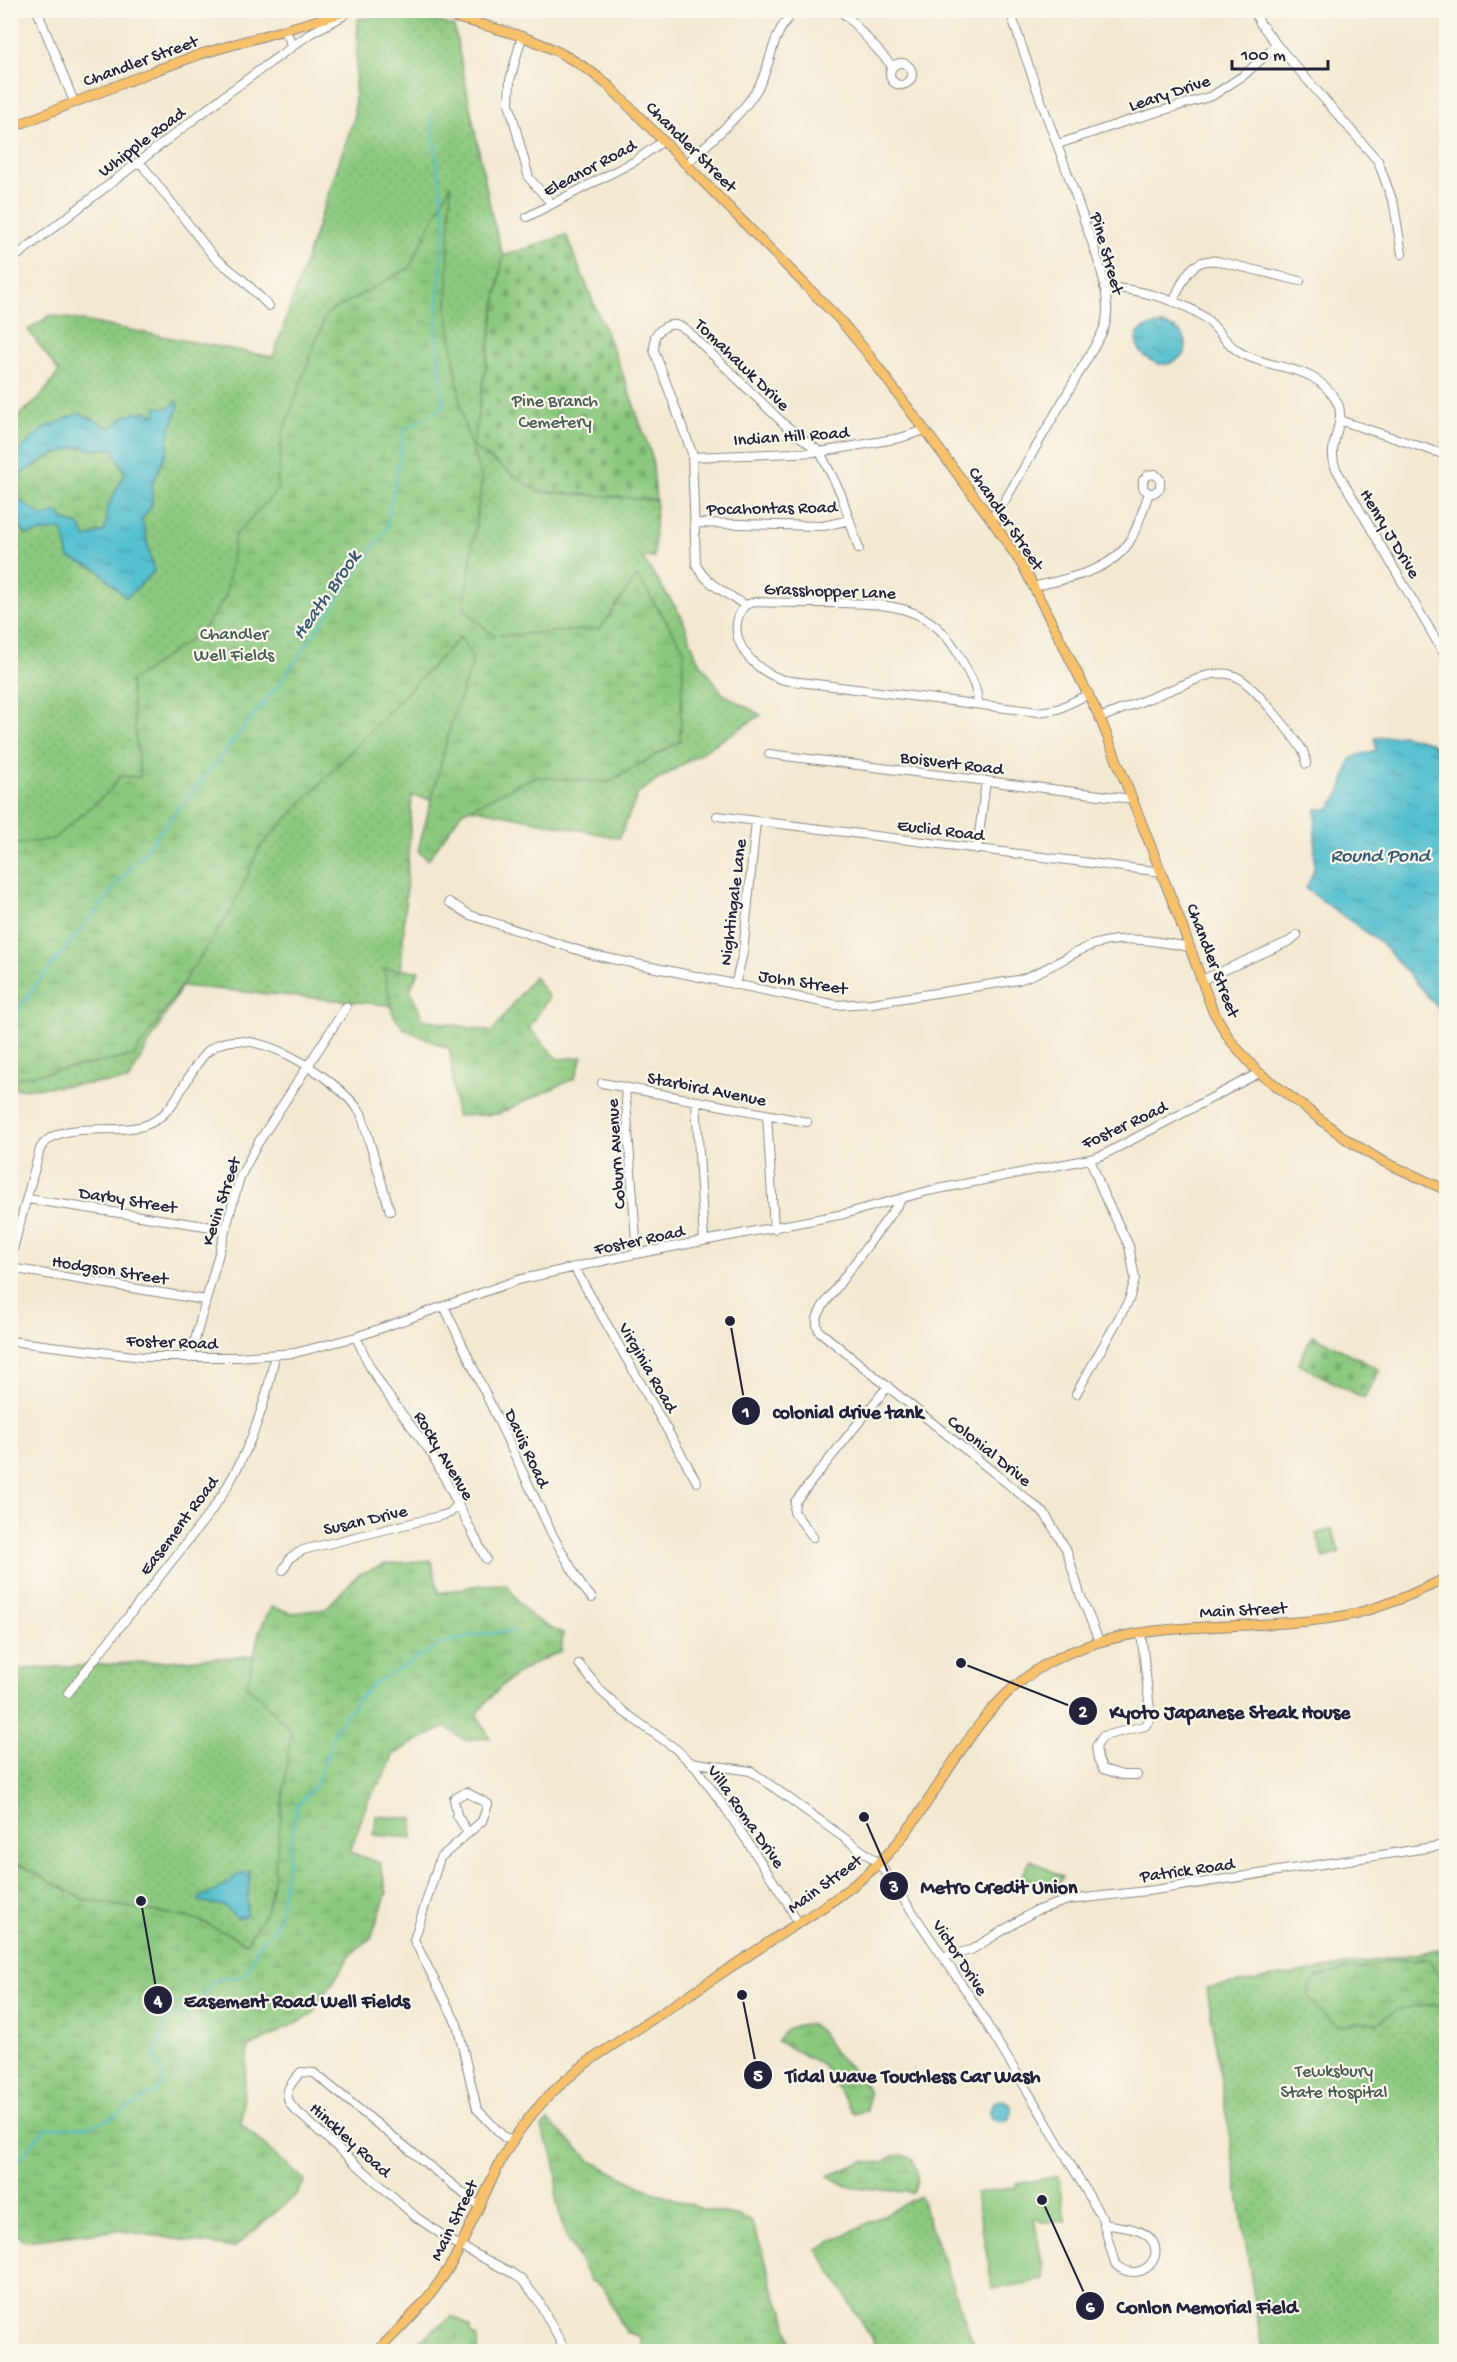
<svg xmlns="http://www.w3.org/2000/svg" width="1457" height="2362" font-family="'Gochi Hand',sans-serif">
<defs>
<pattern id="green-dots" width="8" height="8" patternUnits="userSpaceOnUse" patternTransform="scale(1.5)"><rect width="8" height="8" fill="#8cc97f"/><path d="M2 2h.1M6 6h.1" fill="none" stroke="#78ac6f" stroke-width="1.8" stroke-linecap="round"/></pattern>
<pattern id="wetland-marsh" width="20" height="14" patternUnits="userSpaceOnUse" patternTransform="scale(1.5)"><rect width="20" height="14" fill="#8cc97f"/><path d="M1 5h8M5 5V1M11 12h8M15 12V8" fill="none" stroke="#78ac6f"/></pattern>
<pattern id="cemetery-stones" width="16" height="16" patternUnits="userSpaceOnUse" patternTransform="scale(1.5)"><rect width="16" height="16" fill="#8cc97f"/><path d="M2 7V4a2 2 0 0 1 4 0v3zM10 15v-3a2 2 0 0 1 4 0v3z" fill="#78ac6f"/></pattern>
<pattern id="water-ripples" width="26" height="14" patternUnits="userSpaceOnUse" patternTransform="scale(1.5)"><rect width="26" height="14" fill="#55c0cf"/><path d="M2 4q2-2 4 0t4 0M15 11q2-2 4 0t4 0" fill="none" stroke="#469ca9"/></pattern>
</defs>
<rect width="100%" height="100%" fill="#fbf7ec"/>
<filter id="ink" filterUnits="userSpaceOnUse"><feTurbulence type="fractalNoise" baseFrequency=".0167" numOctaves="2"/><feDisplacementMap in="SourceGraphic" scale="12" xChannelSelector="R" yChannelSelector="G"/><feConvolveMatrix kernelMatrix="1 2 1 2 8 2 1 2 1" color-interpolation-filters="sRGB"/></filter>
<filter id="wash" filterUnits="userSpaceOnUse"><feTurbulence type="fractalNoise" baseFrequency=".008" numOctaves="4" result="noise"/><feDisplacementMap in="SourceGraphic" scale="24" xChannelSelector="R" yChannelSelector="G"/><feGaussianBlur stdDeviation="1.35" result="paint"/><feColorMatrix in="noise" values="0 0 0 0 0 0 0 0 0 0 0 0 0 0 0 0 0 1.4 0 .05"/><feComposite in="paint" operator="in"/></filter>
<g filter="url(#wash)">
<rect width="100%" height="100%" fill="#f3e9d1"/>
<!-- green -->
<path fill="url(#green-dots)" stroke="#57765d" stroke-width="1.5" d="M389,15l36,3 29,8 38,190 11,40 -30,191 64,44 119,9 -2,58 -12,-1 40,60 15,41 26,36 38,21 -122,77 -20,46 -207,-42 -13,210 -217,-20 -54,95 -111,8 -6,-10v-658l28,-22 20,-27 -31,-42 23,-15 222,42 81,-239 4,-99z
M437,1639l-177,291 -249,235v-495l240,-14z
M1446,1949v402h-184l-55,-363z
M920,2196l56,155h-97l-62,-102z"/>
<!-- wetland -->
<path fill="url(#wetland-marsh)" stroke="#57765d" stroke-width="1.5" d="M451,184l-4,125 16,112 19,59 -18,129 30,27 106,-7 37,-53 47,73 -4,92 -71,41 -75,-5 -72,35 -34,48 -10,-9 35,-134 20,-57 -13,-23 -201,211 -26,60 -99,148 -123,23 7,-79 -7,-15v-140l42,-6 52,-44 16,-19 19,1 -10,-95 72,-51 24,-35 9,-61 42,-44 5,-56 44,-121 83,-46z
M77,447l19,3 17,-2 12,25 -18,36 -2,22 -19,8 -6,-13 -16,-6 -21,-3 -25,-17 1,-25 33,-20z
M384,969l35,2 -9,18 13,30 69,13 42,-56 15,21 -20,31 29,31 24,-2 -7,21 -77,36 -42,2 -6,-67 -46,-20 -11,-15z
M431,1560l8,33 40,-8 28,-1c15,26 27,39 56,49l-2,19c-34,11 -63,33 -84,62l13,24 -26,2 -18,-13 -28,13 -25,15 -7,18 -18,27 -18,52 30,11 7,29 -16,46 -20,16 -39,61 -64,33 -7,76 64,57 -8,13 -63,54 -117,-18 -92,11 -15,-13 1,-355 8,-9 66,36 111,19 50,24 20,-31 7,-29 18,-152 -30,-33 -14,-11 12,-55 12,-25 22,6 32,-4 33,-34 27,-11z
M1425,1958c16,12 19,29 15,47h-17l-25,4 -20,14 -21,-1 -13,4 -8,-1 -13,-11 -14,-17v-10l9,-9 29,-9h13l35,-9 17,1z
M809,2024l11,7 16,23 25,24 8,15 -2,18 -13,3 -31,-49 -46,-24c9,-14 16,-16 32,-17z
M548,2121l45,41 48,25 61,22 38,7 11,5 13,33 11,43 9,13 7,37 5,4h-152l-4,-14 -13,-5 -7,-9 -16,-35 -14,-8 -26,-48 -8,-33 1,-25 -6,-26 -6,-9 -3,-12z
M903,2155l9,4c6,12 7,22 1,34l-67,-7 -18,-10 36,-15 12,2 9,-2 7,-5z
M453,2316l18,11v7l7,3 -1,14h-66l2,-6z"/>
<!-- cemetery -->
<path fill="url(#cemetery-stones)" stroke="#57765d" stroke-width="1.5" d="M566,235l56,137 30,85 4,43 -119,-9 -64,-44 30,-191z
M1313,1335l67,35 -16,28 -66,-34z"/>
<!-- pitch -->
<path fill="#8cc97f" stroke="#57765d" stroke-width="1.5" d="M1332,1529l8,24 -16,5 -8,-24z
M376,1816l37,3 -1,19 -38,-3z
M1031,1860l31,17 -9,16 -31,-17z
M1058,2176l7,45 -21,1 -10,-4 11,62 -52,9 -17,-95 40,-7v-3z"/>
<!-- water -->
<path fill="url(#water-ripples)" stroke="#3c7185" stroke-width="1.5" fill-rule="evenodd" d="M1163,325c16,3 28,12 21,30 -6,3 -11,8 -17,9 -24,4 -53,-39 -4,-39z
M177,401l2,4 -11,32v11l-16,37v21l-10,13 12,53 -28,26 -29,-29 -28,-11 -7,-29 -36,6 -15,-21v-56l32,-29 36,-16 32,15 14,-12 20,-5 10,5 2,-9 12,1zM77,447l19,3 17,-2 12,25 -18,36 -2,22 -19,7 -6,-12 -16,-6 -6,-8 -15,5 -25,-18 1,-24 33,-20z
M1403,735l27,7 9,10v14l7,6v245l-65,-74 -75,-54 8,-19 2,-61h14l11,-18 10,-33 25,-8 -1,-12z
M250,1871l-4,45 -9,2 -13,-12 -25,-5 1,-4 16,-6 22,-16z
M990 2111a11 11 0 1 1 22 0a11 11 0 1 1-22 0Z"/>
<g fill="none" stroke-linecap="round" stroke-linejoin="round">
<!-- stream -->
<path stroke="#55c0cf" stroke-width="2" d="M12,1020l17,-26 251,-311 106,-153 19,-101 39,-22 -8,-76 9,-109 -14,-108
M10,2165l6,-2 30,-35 45,-2 25,-10 42,-26c8,-12 4,-22 -3,-34l10,-35 6,-5 19,-7 8,-5 13,-20 8,-5 20,-2 7,-4 13,-28 15,-17 5,-12 18,-110 20,-23 19,-55 23,-30 16,-15 66,-39 34,-9 39,-4"/>
</g>
</g>
<g filter="url(#ink)">
<g fill="none" stroke-linecap="round" stroke-linejoin="round">
<!-- minor casing -->
<g stroke="#8a8686" stroke-width="10">
<path id="minor" d="M37,10l37,92
M839,10l10,8 44,49
M1253,10l7,13 17,22 101,116 16,44 8,49
M283,31l6,6 2,10
M522,36l-12,44 -1,23 20,75 23,26
M890 74a11 11 0 1 1 22 0a11 11 0 1 1-22 0Z
M1058,144l69,-23 85,-25 32,-21 33,-30
M139,161l75,96 29,23 26,26
M686,164c25,-24 56,-48 73,-78 14,-25 13,-61 40,-76
M527,217l108,-56 28,-20
M10,261l218,-168 83,-60 32,-17
M1104,287c29,1 78,13 101,31 13,10 21,27 36,35 34,19 73,9 96,49 11,19 -12,42 -1,67l110,188
M1173,302c9,-20 17,-45 44,-41l83,20
M1339,420l107,35
M692,457l128,-5 80,-14 25,-8
M991,519l13,-17 93,-160c7,-11 11,-22 10,-35 -1,-32 -15,-63 -25,-93 -23,-68 -51,-135 -72,-204
M694,523l129,3 27,-6
M1033,587c33,-9 77,-14 97,-46 8,-14 13,-32 19,-48h5l6,-5v-9l-5,-5 -7,1 -5,5v8l6,5
M745,605c-17,-11 -41,-22 -49,-41l-4,-111 -38,-103 1,-14c10,-13 20,-15 33,-5l97,94 35,27 21,42 18,55
M978,704c0,-16 -9,-30 -16,-43 -28,-57 -72,-57 -128,-58 -27,0 -53,0 -79,-1l-10,3c-24,31 8,66 39,75l254,32 20,-3 31,-15
M1100,718l105,-42c11,-3 22,-4 32,1 17,8 55,57 66,74 2,4 3,8 3,13
M769,754l363,45
M717,816l445,56
M977,849l9,-68
M449,902l21,13 123,40 243,50 36,-2 146,-23c24,-7 44,-21 67,-32 33,-15 70,-7 105,-1
M1202,980l88,-39 7,-6
M735,985l8,-32 13,-132
M602,1083l205,39
M625,1088l12,166
M696,1101l8,140
M767,1115l7,114
M27,1199l198,30
M901,1200l-78,106c-5,9 -9,15 -4,25l226,183 21,35 14,45 19,47
M10,1260l30,-111c16,-30 74,-14 103,-23 34,-10 40,-49 62,-72 38,-41 132,24 156,59l29,98
M574,1267l123,215
M10,1268l195,32
M444,1306l108,228 29,51 11,13
M356,1337l14,30 17,27 45,60 54,105
M10,1341l132,16h95l58,-4 61,-16 162,-57 107,-24 219,-42 84,-23 162,-32 13,-4 156,-82
M190,1358l50,-181 18,-34 88,-136
M1076,1394l53,-94 6,-21 -6,-33 -26,-53 -13,-34
M813,1537l-19,-25 1,-10 93,-116
M283,1570l8,-13 12,-7 137,-34 10,-3 8,-9
M579,1664l21,26 24,22 52,37 20,19 30,41 61,93 11,21
M68,1693l144,-183c32,-46 53,-99 63,-155
M690,1762l61,9 128,92 90,132 70,115 63,108 13,46c26,24 57,-12 30,-30 -11,-7 -27,-7 -41,-10
M1137,1775h-15l-19,-6 -5,-10 -2,-12 7,-11 42,-10 6,-8 -10,-85
M468,1833l-11,-18 -3,-16 12,-7 22,12 -6,17 -42,37 -26,82 43,84 20,85 27,28 9,4
M943,1957l28,-7 64,-39 33,-11 87,-10 291,-45
M479,2206l-165,-133 -13,-1c-12,13 -20,22 -7,37l122,108 38,26 58,30 10,7 16,20 28,52"/>
</g>
<!-- major casing -->
<g stroke="#8a8686" stroke-width="11">
<path id="major" d="M417,10l17,2c68,18 120,27 175,74l231,234 25,30 126,169 33,49 76,150 78,197 34,94 18,31 27,31 89,68 34,21 66,30
M10,128l141,-56 50,-18 152,-44
M376,2352c29,-28 57,-56 77,-91 18,-34 32,-70 50,-104 21,-39 53,-72 89,-98 60,-40 120,-79 180,-119 37,-24 77,-47 108,-78 63,-63 87,-154 168,-199 84,-47 185,-31 277,-44 43,-5 83,-22 121,-41"/>
</g>
<!-- minor -->
<use href="#minor" stroke="#fff" stroke-width="8"/>
<!-- major -->
<use href="#major" stroke="#f6c16b" stroke-width="9"/>
</g>
</g>
<g text-anchor="middle" stroke-width="4.5" stroke-linejoin="round" paint-order="stroke">
<!-- street labels -->
<g font-size="18" fill="#22223b" stroke="#fbf7ec">
<text transform="translate(140 60) rotate(-20)" y="6">Chandler Street</text>
<text transform="translate(1169 92) rotate(-18)" y="6">Leary Drive</text>
<text transform="translate(141 141) rotate(-37)" y="6">Whipple Road</text>
<text transform="translate(692 146) rotate(45)" y="6">Chandler Street</text>
<text transform="translate(589 167) rotate(-28)" y="6">Eleanor Road</text>
<text transform="translate(1108 253) rotate(74)" y="6">Pine Street</text>
<text transform="translate(743 364) rotate(44)" y="6">Tomahawk Drive</text>
<text transform="translate(791 435) rotate(-4)" y="6">Indian Hill Road</text>
<text transform="translate(772 507) rotate(-1)" y="6">Pocahontas Road</text>
<text transform="translate(1007 518) rotate(56)" y="6">Chandler Street</text>
<text transform="translate(1391 533) rotate(59)" y="6">Henry J Drive</text>
<text transform="translate(830 590) rotate(2)" y="6">Grasshopper Lane</text>
<text transform="translate(952 762) rotate(7)" y="6">Boisvert Road</text>
<text transform="translate(941 829) rotate(7)" y="6">Euclid Road</text>
<text transform="translate(732 902) rotate(-83)" y="6">Nightingale Lane</text>
<text transform="translate(1214 960) rotate(69)" y="6">Chandler Street</text>
<text transform="translate(803 981) rotate(9)" y="6">John Street</text>
<text transform="translate(707 1088) rotate(11)" y="6">Starbird Avenue</text>
<text transform="translate(1124 1124) rotate(-25)" y="6">Foster Road</text>
<text transform="translate(615 1154) rotate(-94)" y="6">Coburn Avenue</text>
<text transform="translate(128 1199) rotate(9)" y="6">Darby Street</text>
<text transform="translate(220 1201) rotate(-72)" y="6">Kevin Street</text>
<text transform="translate(639 1239) rotate(-12)" y="6">Foster Road</text>
<text transform="translate(110 1269) rotate(9)" y="6">Hodgson Street</text>
<text transform="translate(172 1341) rotate(2)" y="6">Foster Road</text>
<text transform="translate(649 1367) rotate(60)" y="6">Virginia Road</text>
<text transform="translate(528 1448) rotate(65)" y="6">Davis Road</text>
<text transform="translate(990 1450) rotate(39)" y="6">Colonial Drive</text>
<text transform="translate(445 1455) rotate(59)" y="6">Rocky Avenue</text>
<text transform="translate(365 1519) rotate(-13)" y="6">Susan Drive</text>
<text transform="translate(178 1525) rotate(-53)" y="6">Easement Road</text>
<text transform="translate(1243 1609) rotate(-3)" y="6">Main Street</text>
<text transform="translate(747 1816) rotate(55)" y="6">Villa Roma Drive</text>
<text transform="translate(1187 1869) rotate(-8)" y="6">Patrick Road</text>
<text transform="translate(824 1883) rotate(-36)" y="6">Main Street</text>
<text transform="translate(961 1957) rotate(57)" y="6">Victor Drive</text>
<text transform="translate(351 2139) rotate(42)" y="6">Hinckley Road</text>
<text transform="translate(453 2220) rotate(-64)" y="6">Main Street</text>
</g>
<!-- park labels -->
<g font-size="18" fill="#475c53" stroke="#fbf7ec">
<text x="555" y="406">Pine Branch<tspan x="555" dy="21">Cemetery</tspan></text>
<text x="234" y="639">Chandler<tspan x="234" dy="21">Well Fields</tspan></text>
<text x="1334" y="2076">Tewksbury<tspan x="1334" dy="21">State Hospital</tspan></text>
</g>
<!-- water labels -->
<g font-size="20" font-style="italic" fill="#34596f" stroke="#fbf7ec">
<text transform="translate(325 594) rotate(-55)" y="7">Heath Brook</text>
<text x="1380" y="861">Round Pond</text>
</g>
</g>
<!-- callouts -->
<path fill="none" stroke="#22223b" stroke-width="2" d="M730 1321L746 1411M961 1663L1083 1711M864 1817L894 1886M141 1901L158 2000M742 1995L758 2075M1042 2200L1090 2306"/>
<g fill="#22223b" stroke="#fbf7ec" stroke-width="2">
<circle cx="730" cy="1321" r="6"/>
<circle cx="961" cy="1663" r="6"/>
<circle cx="864" cy="1817" r="6"/>
<circle cx="141" cy="1901" r="6"/>
<circle cx="742" cy="1995" r="6"/>
<circle cx="1042" cy="2200" r="6"/>
<circle cx="746" cy="1411" r="15"/>
<circle cx="1083" cy="1711" r="15"/>
<circle cx="894" cy="1886" r="15"/>
<circle cx="158" cy="2000" r="15"/>
<circle cx="758" cy="2075" r="15"/>
<circle cx="1090" cy="2306" r="15"/>
</g>
<g font-size="18" text-anchor="middle" font-weight="bold" fill="#fff">
<text x="746" y="1417">1</text>
<text x="1083" y="1717">2</text>
<text x="894" y="1892">3</text>
<text x="158" y="2006">4</text>
<text x="758" y="2081">5</text>
<text x="1090" y="2312">6</text>
</g>
<g font-size="20" text-anchor="middle" font-weight="bold" fill="#22223b" stroke="#fbf7ec" stroke-width="4.5" stroke-linejoin="round" paint-order="stroke">
<text x="848" y="1418">colonial drive tank</text>
<text x="1230" y="1718">Kyoto Japanese Steak House</text>
<text x="999" y="1893">Metro Credit Union</text>
<text x="297" y="2007">Easement Road Well Fields</text>
<text x="913" y="2082">Tidal Wave Touchless Car Wash</text>
<text x="1207" y="2313">Conlon Memorial Field</text>
</g>
<!-- margin -->
<rect width="1457" height="2362" fill="none" stroke="#fbf7ec" stroke-width="36"/>
<!-- scale -->
<path d="M1232 60v9h96v-9" fill="none" stroke="#22223b" stroke-width="3"/>
<text x="1241" y="60" font-size="18" fill="#22223b" stroke="#fbf7ec" stroke-width="4.5" paint-order="stroke">100 m</text>
</svg>
